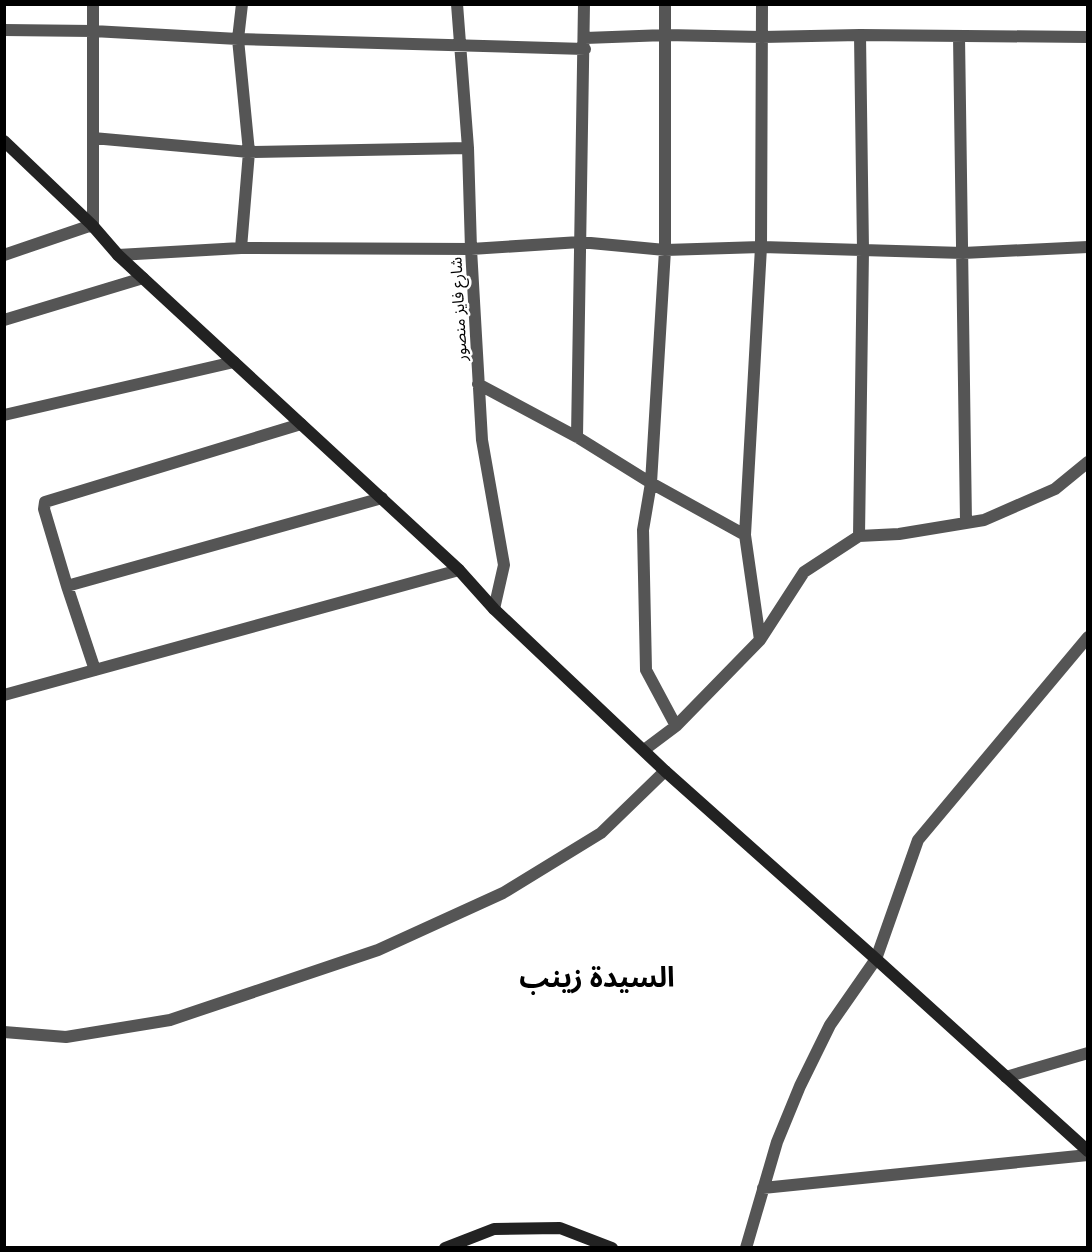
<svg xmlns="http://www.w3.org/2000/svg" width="1092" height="1252" font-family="Overpass,'Noto Sans Arabic',sans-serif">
<rect width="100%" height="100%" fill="#fff"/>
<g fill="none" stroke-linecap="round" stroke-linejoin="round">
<!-- street -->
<path stroke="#555" stroke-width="12" d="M93,4v223
M457,4l11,144 3,101 11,191 22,125 -10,44
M665,4v246l-14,233 -8,47 3,140 30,56
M4,30l89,1 145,8 347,10
M959,36l7,487
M585,38l81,-3 96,2 98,-2 228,2
M93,138l156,14 219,-4
M241,248l8,-96 -11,-113 4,-35
M4,255l88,-30
M118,255l123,-7 230,1 109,-7 85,8 96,-3 202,6 125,-6
M4,320l139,-42
M478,384l99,53 74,46 94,52
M4,415l230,-53
M577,437l7,-433
M859,536l4,-286 -3,-215
M67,586l315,-88
M760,640l-15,-105 16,-288 1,-243
M95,670l-28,-84 -23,-77 1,-7 256,-78
M4,695l455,-125
M644,750l32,-24 84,-86 44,-68 55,-36 40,-2 85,-14 71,-31 33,-27
M4,1032l62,5 104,-17 208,-70 125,-57 98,-60 64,-62
M1006,1077l82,-24
M763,1188l325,-33
M746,1248l31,-106 23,-56 30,-61 46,-66 42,-119 170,-203"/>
<!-- secondary -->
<path stroke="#222" stroke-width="12" d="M4,141l88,84 26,30 341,315 35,39 171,162 211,188 212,192
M445,1248l49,-19 66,-1 52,20"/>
</g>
<g text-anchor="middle" stroke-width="5" stroke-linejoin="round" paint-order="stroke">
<!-- street labels -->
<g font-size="16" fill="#000" stroke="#fff">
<text transform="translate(458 309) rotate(-93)" y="6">شارع فايز منصور</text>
</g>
<!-- town labels -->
<g font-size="28" font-weight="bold" fill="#000" stroke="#fff">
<text x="597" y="987">السيدة زينب</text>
</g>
</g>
<!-- border -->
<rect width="1092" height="1252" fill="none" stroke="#000000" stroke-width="12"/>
</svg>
